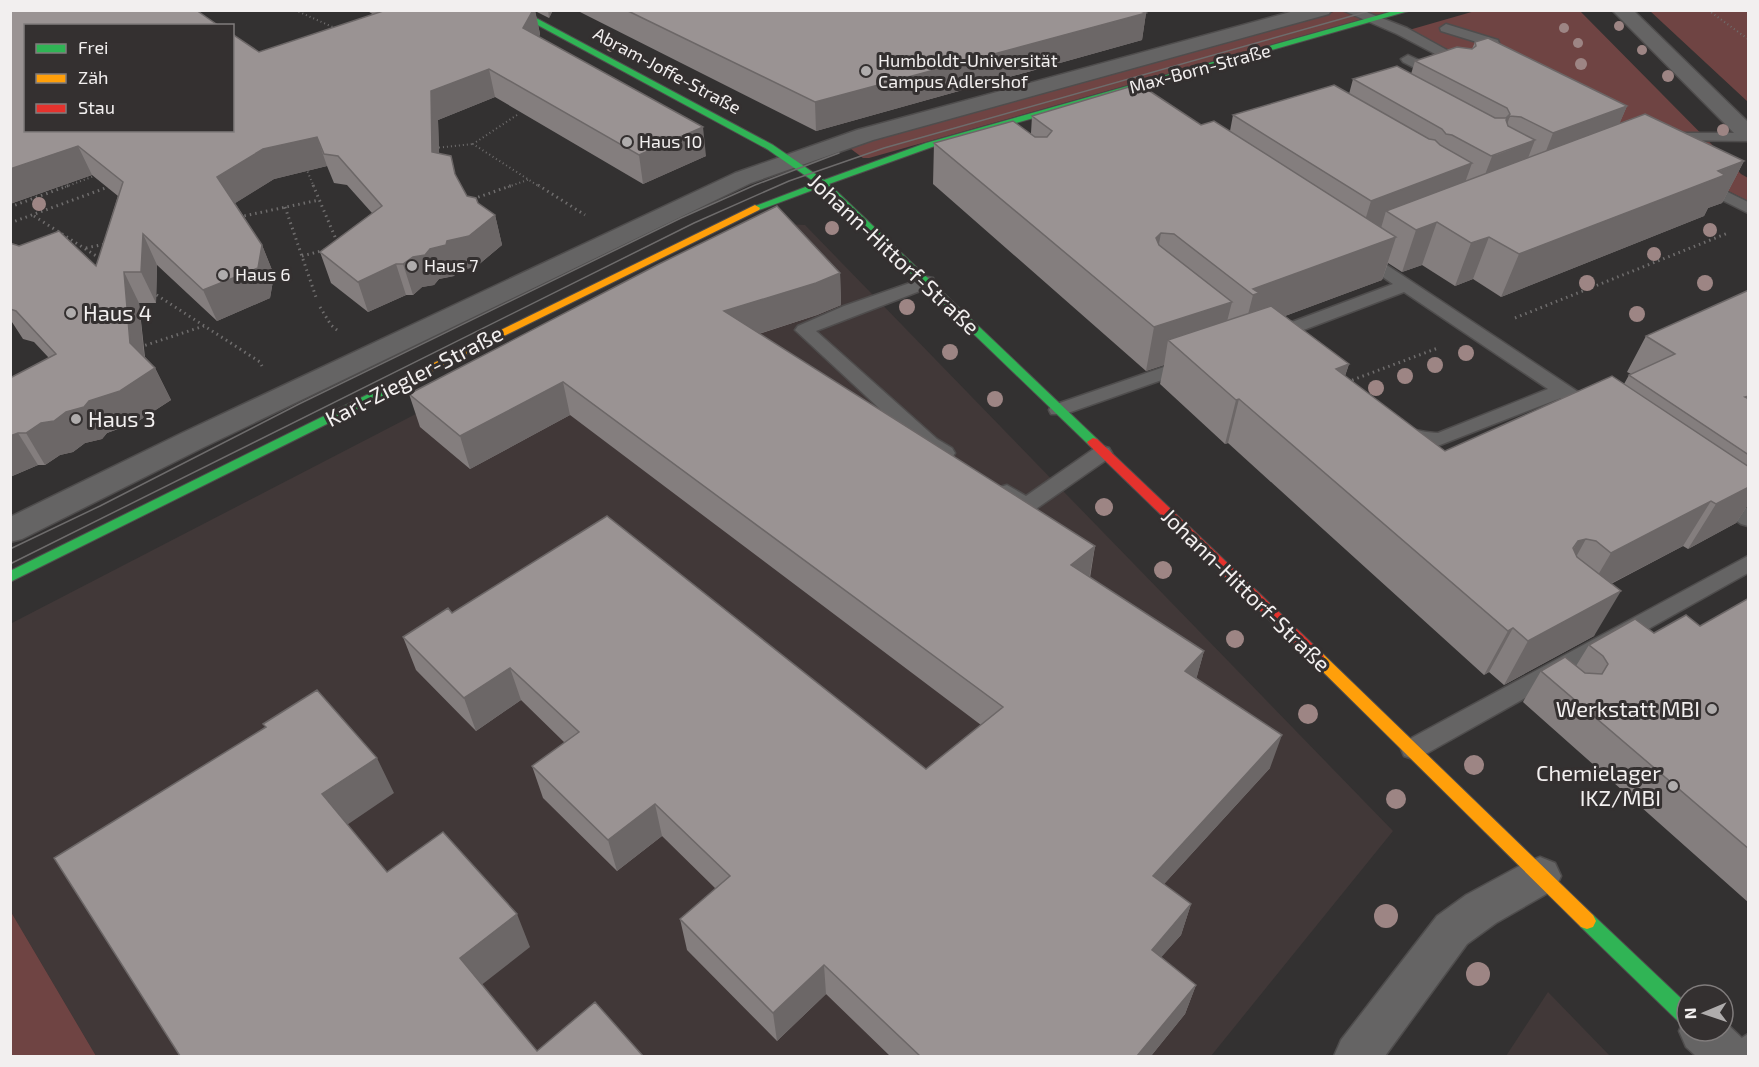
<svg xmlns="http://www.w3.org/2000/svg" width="1759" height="1067" font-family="'Exo 2',sans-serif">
<rect width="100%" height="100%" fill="#333131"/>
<!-- built -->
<path fill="#413838" d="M783,224l22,1 588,606 -182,225h-1115l-85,-144 -1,-288z
M1548,992l62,64h-104z"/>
<!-- green -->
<path fill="#6f4443" d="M1337,11h54l-522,147h-6l-12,-9 4,-4z
M1475,11h105l161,163 7,4v23l-339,-171z
M1650,11h98v91z
M10,912h1l85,144h-85z"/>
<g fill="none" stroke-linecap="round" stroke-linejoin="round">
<!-- lane casing -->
<g stroke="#4f4d4d" stroke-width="3">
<path id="lane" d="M1342,10h19l46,18 67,37 -2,3h-10l-65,-34z
M1446,24l52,16 1,3 -6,4 -52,-16 -1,-3z
M1408,55l36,17 2,3 -7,4 -5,-1 -31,-16 -2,-3z
M1665,133h83v8l-88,-1 -2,-3z
M1701,179l47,23v11l-52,-26 -3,-3z
M1361,250l6,2 234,155 2,4 -2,4h-14l-26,-17 -121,47h-19l-27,-7 -3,-4 3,-4c12,-4 30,3 44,3l110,-44 -144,-97 -127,48h-12l-3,-4 3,-4 128,-48 -38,-26 -2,-3z
M927,277l6,1 2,4 -2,4 -117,45 121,108 15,9 3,5 -3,5 -7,2 -22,-11 -128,-119 3,-4 46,-20z
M1187,359l6,2 3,4 -3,4 -128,45h-14l-2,-4 2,-4z
M1102,446l7,2 3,5 -3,5 -76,53c-13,4 -29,-7 -36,-19l3,-5 7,-2 19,11 69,-48z
M1718,491l7,2 23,16v17l-7,-2 -30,-21 -3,-5 3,-5z
M1748,556v17l-326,183 -9,3 -9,-3 -3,-7 3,-7z
M1748,1034v22h-24l5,-10z"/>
</g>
<!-- street casing -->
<g stroke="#4f4d4d" stroke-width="3">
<path id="street" d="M1298,10h33l-2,4 -456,126 -122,43 -547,264 -182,92 -12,3v-25l172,-84 553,-260 122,-43z
M1612,10h21l115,112v19l-8,-2z
M1540,857l15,6 6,13 -6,13 -59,34 -29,21 -82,112h-51l7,-16 96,-124 29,-21 59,-32z
M1686,1015l1,16h36v-11l21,20 4,16h-52l-10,-9 -7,-16z"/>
</g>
<!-- fast casing -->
<g stroke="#4f4d4d" stroke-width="2">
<path id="fast" d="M510,10h11l252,135 51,35 102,-37 471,-133h15l-480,137 -103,37 268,255 2,3 -6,4 -4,-1 -268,-258 -62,23h-8l-1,-2 66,-25 -49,-34z
M393,382l6,4 -2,3 -387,193v-11z
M1587,913l6,2 94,89v22l-7,-3 -99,-96 -3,-6 3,-6z"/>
</g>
<!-- slow casing -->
<g stroke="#4f4d4d" stroke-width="2">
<path id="slow" d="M755,205l5,3 -1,2 -362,179h-8l-2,-3z
M1317,651l5,2 271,262 3,6 -3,6 -6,2 -6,-2 -269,-266 -2,-4 2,-4z"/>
</g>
<!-- jam casing -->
<g stroke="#4f4d4d" stroke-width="2">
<path id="jam" d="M1093,438l4,1 225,214 2,4 -2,4h-10l-223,-216 -2,-3z"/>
</g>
<!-- path-far1 -->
<path stroke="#6f6d6d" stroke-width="2" stroke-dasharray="1 3" stroke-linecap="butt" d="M295,10l42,19
M1708,10l40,29
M517,115l-44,29 67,43
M435,148l38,-4
M306,168l8,19
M65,187l32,-12
M508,187l22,-8"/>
<!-- path -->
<path stroke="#6f6d6d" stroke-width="3" stroke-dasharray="1.5 4" stroke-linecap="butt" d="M313,185l25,59
M538,185l47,30
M473,199l40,-14
M10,207l60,-22
M285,207l32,93
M34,216l67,43
M239,217l80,-17
M10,223l101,-37
M86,248l19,-4
M302,256l23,-6
M152,292l108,70 2,4
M320,307l11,18 6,5
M1515,318l213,-85
M140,347l64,-21
M1347,382l91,-34"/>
<!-- lane -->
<use href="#lane" fill="#656464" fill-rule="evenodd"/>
<!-- street -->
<use href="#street" fill="#656464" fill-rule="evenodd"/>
<!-- fast -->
<use href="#fast" fill="#30b455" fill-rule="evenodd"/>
<!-- slow -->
<use href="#slow" fill="#ff9f0a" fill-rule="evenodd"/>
<!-- jam -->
<use href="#jam" fill="#e5322d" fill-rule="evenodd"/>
<!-- tram -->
<path stroke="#6e6c6c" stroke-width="1.5" d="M10,549l90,-43 199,-102 382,-186 74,-33 84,-32
M10,564l684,-341 95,-42 95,-33 489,-138"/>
</g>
<!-- trees -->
<g fill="#9d8584">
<circle cx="1619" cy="26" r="5"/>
<circle cx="1564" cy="28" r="5"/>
<circle cx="1578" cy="43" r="5"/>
<circle cx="611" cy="47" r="5"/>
<circle cx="1642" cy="50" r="5"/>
<circle cx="1581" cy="64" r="6"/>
<circle cx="1668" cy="76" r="6"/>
<circle cx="1723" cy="130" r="6"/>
<circle cx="39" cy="204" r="7"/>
<circle cx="832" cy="228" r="7"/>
<circle cx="1710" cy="230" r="7"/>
<circle cx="1654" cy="254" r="7"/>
<circle cx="1587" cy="283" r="8"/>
<circle cx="1705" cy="283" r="8"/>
<circle cx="907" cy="307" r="8"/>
<circle cx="1637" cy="314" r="8"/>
<circle cx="950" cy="352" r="8"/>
<circle cx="1466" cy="353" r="8"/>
<circle cx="1435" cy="365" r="8"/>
<circle cx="1405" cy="376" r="8"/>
<circle cx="1376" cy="388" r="8"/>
<circle cx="995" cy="399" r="8"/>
<circle cx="1104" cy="507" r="9"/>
<circle cx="1163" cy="570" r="9"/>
<circle cx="1235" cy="639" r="9"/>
<circle cx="1308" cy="714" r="10"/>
<circle cx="1474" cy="765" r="10"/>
<circle cx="1396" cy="799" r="10"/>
<circle cx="1386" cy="916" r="12"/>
<circle cx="1478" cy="974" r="12"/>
</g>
<!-- wall -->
<path fill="#847e7e" d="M366,10h187l-4,8 -14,-7 5,23 -1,3 167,119 -63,28 -148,-87 -57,23 1,34 17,23 11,19 28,19 7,30 -25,21 -21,6 -2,4 -15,3 -5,6 -12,2 -9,8h-7l-38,17 -37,-29 -11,-31 52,-39 -25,-28 -13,-2 -7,-17 -53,13 -39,24 27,42 12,30 -4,23 -53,23 -60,-56 -1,38h-17l6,54 10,11 16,32 -34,22 -30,11 -5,6 -17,4 -12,9 -13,3 -15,10h-7l-28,12v-99l39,-20 -15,-16 -11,-3 -13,-20v-76l86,23 22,-70 -26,-21 -82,29 187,-193 62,41 115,-37z
M576,10h562l8,3 -4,27 -326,91z
M1475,42l152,64 -8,18 125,37 -22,42 -14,5 -4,8 -203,81 -28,-18 -18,7 -33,-21 -20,7 -14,-9 -6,17 -97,36 64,48 -4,12 100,75 179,-67 5,-9 2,-1 -4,-2 19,-36 103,-46v217l-2,-1 -11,17 -48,26 -5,-3 -72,38 -17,52 -90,49 -15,-13 -5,3 -256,-232 -3,1 -65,-60 4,-19 -18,6 -213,-187 1,-41 97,-10 1,-17 169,9 29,6 3,-16 116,-21 4,-15 58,-5 4,-13 57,-12z
M840,273l1,32 -24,10 -58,19 336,212 -5,32 114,73 -8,28 74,89 -106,116 27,20 -10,31 -20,22 35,28 -11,29 -34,42h-261l-64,-62 -49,47 -90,-91 -7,-31 36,-30 -54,-53 -45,35 -74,-73 -11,-32 33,-23 -44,-43 -45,31 -60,-61 -13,-33 49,-24 474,156 55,-44 -411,-310 -100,54 -50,-42 -11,-33z
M1749,598v305l-226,-201 18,-31 35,-5 13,-21 111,-19z"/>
<!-- shaded-wall -->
<path fill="#6c6767" d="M533,10h2l5,24 -11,22 -6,-28z
M548,10h5l-4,8z
M1146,13l-4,27 -326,91 -1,-29z
M489,69l6,28 -57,23 2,62 -8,-30 -1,-61z
M1627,106l-17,40 -73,28 16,-41z
M1510,116l-14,39 39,-15 -16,41 -43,17 30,-78z
M703,127l3,29 -63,28 -4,-29z
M317,137l10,29 -53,13 -45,28 -12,-30 46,-28z
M78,146l14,29 -82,29v-35z
M1744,161l-22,42 -14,5 -4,8 -203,81 18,-43z
M1472,163l-15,42 -71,6 -7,24 -21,8 13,-42z
M495,215l7,30 -25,21 -21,6 -2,4 -15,3 -5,6 -12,2 -9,8 -10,-31 10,-7 17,-8z
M1437,222l-15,43 -20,7 14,-42z
M1161,233l-8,43 3,-38z
M143,234l14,31 -1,38 -15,-31z
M1396,237l-14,43 -132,49 -8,9 11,-43v-6z
M1489,237l-16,42 -18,7 16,-43z
M262,245l12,30 -4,23 -53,23 -14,-31z
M396,264l10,31 -38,17 -10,-30z
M124,272l15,31 7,71 9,-6 16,32 -34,22 -30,11 -5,6 -17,4 -12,9 -13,3 -15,10 -19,-32 15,-10 48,-22 41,-58z
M840,273l1,32 -24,10 -90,29 -3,-33z
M1232,302l-11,43 -53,-5 -4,25 -18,6 8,-44z
M1349,364l-15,44 2,-39z
M563,382l7,33 -100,54 -10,-33z
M1239,399l-11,44 -3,1 11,-44z
M18,433l20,32 -28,12v-41z
M1749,487v16l-13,20 -48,26 28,-45z
M1711,501l-28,45 -98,51 26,-44z
M1586,539l-25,45 -12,9 29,-52z
M1095,546l-6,33 -18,-14z
M1621,591l-27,45 -90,49 24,-44z
M1513,628l-24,44 -5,3 24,-44z
M1204,651l-9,33 -10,-13z
M510,668l11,32 -45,31 -12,-33z
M1282,735l-12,33 -126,138 9,-30z
M377,758l17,35 -53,36 -19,-35z
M655,804l7,32 -45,35 -9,-31z
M1191,904l-10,31 -39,44 10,-29z
M517,914l13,33 -55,43 -15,-32z
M824,965l2,29 -49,47 -4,-28z
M1196,985l-11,29 -34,42h-14z"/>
<!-- building -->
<path fill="#9a9393" stroke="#6c6767" stroke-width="1.5" d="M10,10h186l23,16h-193v104h206v-96l27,18 127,-42h147l-10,18 180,99 -64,28 -150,-86 -58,22 1,61 19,4 4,18 12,22 9,2 2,5 17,12 -26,21 -22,5 -1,4 -16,4 -5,6 -12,2 -10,7h-7l-38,18 -38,-30 62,-46 -44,-50 -14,-2 -7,-17 -54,12 -46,28 45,68 -4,23 -55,22 -60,-56 -2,38h-17l6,71 25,25 -35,23 -31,10 -5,6 -18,5 -12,9 -13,2 -15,10h-8l-8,3v-58l46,-24 -40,-43 -6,-2v-66l9,3 40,-15 37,35 27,-84 -45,-36 -68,23z
M626,10h512l8,3 -331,89z
M1488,38l139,68 -74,27 -32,-16 -11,-1 -4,4 2,6 27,14 -44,16 -39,-21 -6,-1 -4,-5 -89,-50 44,-13 98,52h11l4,-4 -3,-6 -92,-47 42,-14 15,2 4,-3 -1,-4z
M1139,84l62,41 13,-4 182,116 -143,52 6,4 -6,2 -79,-61 -13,-1 -5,5 3,7 73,57 -78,25 -220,-184 79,-22 22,16h12l5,-6 -20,-15z
M1334,85l95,54 6,1 5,5 32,18 -101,38 -138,-86z
M1645,114l99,47 -26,10 7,4 -206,79 -30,-17 -18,6 -34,-21 -21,8 -30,-19z
M777,206l63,67 -24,10 -92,28 371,235 -24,19 133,86 -19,20 97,64 -129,141 38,28 -39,46 44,35 -59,71h-217l-96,-91 -51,48 -93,-94 50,-43 -75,-72 -47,36 -76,-74 47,-34 -69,-64 -46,30 -61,-61 45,-29 4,5 155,-97 319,253 77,-62 -440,-325 -103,54 -51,-42 250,-130z
M1749,290v106l-4,1 4,2v56l-120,-80 46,-21 -29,-18z
M1271,306l78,58 -13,5 109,82 167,-75 137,91v20l-33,17 -5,-3 -100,52 -15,-12 -10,-2 -8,2 -5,7 4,9 44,34 -93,50 -15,-13 -5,3 -269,-232 -3,1 -68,-60z
M1749,598v251l-208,-178 24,-14 20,16 17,1 6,-10 -5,-8 -14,-11 46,-26 19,14 32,-18 14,11z
M317,690l60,68 -55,36 65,78 56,-40 74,82 -57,44 77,93 58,-49 48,54h-463l-126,-198 212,-131 -3,-3z"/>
<!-- markers -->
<g fill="#afacac" stroke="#343030" stroke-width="2">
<circle cx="866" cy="71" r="6"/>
<circle cx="627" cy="142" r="6"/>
<circle cx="412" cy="266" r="6"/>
<circle cx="223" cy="275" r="6"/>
<circle cx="71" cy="313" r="6"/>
<circle cx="76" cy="419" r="6"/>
<circle cx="1712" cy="709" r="6"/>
<circle cx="1673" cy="786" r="6"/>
</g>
<g text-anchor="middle" stroke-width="6" stroke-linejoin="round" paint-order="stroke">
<!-- far-poi labels -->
<g font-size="18" fill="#f2efef" stroke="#343030" text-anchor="start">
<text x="878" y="67">Humboldt-Universität<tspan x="878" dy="21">Campus Adlershof</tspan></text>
<text x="639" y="148">Haus 10</text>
<text x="424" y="272">Haus 7</text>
<text x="235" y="281">Haus 6</text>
</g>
<!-- far-street labels -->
<g font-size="18" fill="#f2efef" stroke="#343030">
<text transform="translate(1200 69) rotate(-15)" y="6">Max-Born-Straße</text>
<text transform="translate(667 71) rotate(28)" y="6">Abram-Joffe-Straße</text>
</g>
<!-- street labels -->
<g font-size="22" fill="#f2efef" stroke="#343030">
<text transform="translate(894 254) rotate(43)" y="8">Johann-Hittorf-Straße</text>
<text transform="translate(414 376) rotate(-27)" y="8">Karl-Ziegler-Straße</text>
<text transform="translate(1246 590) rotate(44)" y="8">Johann-Hittorf-Straße</text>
</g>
<!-- poi labels -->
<g font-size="22" fill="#f2efef" stroke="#343030" text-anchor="start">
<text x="83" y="321">Haus 4</text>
<text x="88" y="427">Haus 3</text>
<text x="1700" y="717" text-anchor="end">Werkstatt MBI</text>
<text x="1661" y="781" text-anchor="end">Chemielager<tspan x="1661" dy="25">IKZ/MBI</tspan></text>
</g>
</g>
<!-- border -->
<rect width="1759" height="1067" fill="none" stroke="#f2efef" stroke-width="24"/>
<!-- legend -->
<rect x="24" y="24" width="210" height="108" fill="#343030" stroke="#807c7c" stroke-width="1.5"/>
<rect x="36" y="44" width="30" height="9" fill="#30b455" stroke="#807c7c" stroke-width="1.5"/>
<text x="78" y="54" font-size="18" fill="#f2efef">Frei</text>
<rect x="36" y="74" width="30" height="9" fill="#ff9f0a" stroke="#807c7c" stroke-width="1.5"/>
<text x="78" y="84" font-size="18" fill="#f2efef">Zäh</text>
<rect x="36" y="104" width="30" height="9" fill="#e5322d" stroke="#807c7c" stroke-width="1.5"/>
<text x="78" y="114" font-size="18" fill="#f2efef">Stau</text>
<!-- north arrow -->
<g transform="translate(1705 1013) rotate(268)"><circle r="28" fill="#343030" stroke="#807c7c" stroke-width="1.5"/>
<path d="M0-4.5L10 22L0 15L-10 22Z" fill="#afacac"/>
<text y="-9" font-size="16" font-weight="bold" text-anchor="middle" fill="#f2efef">N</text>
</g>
</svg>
